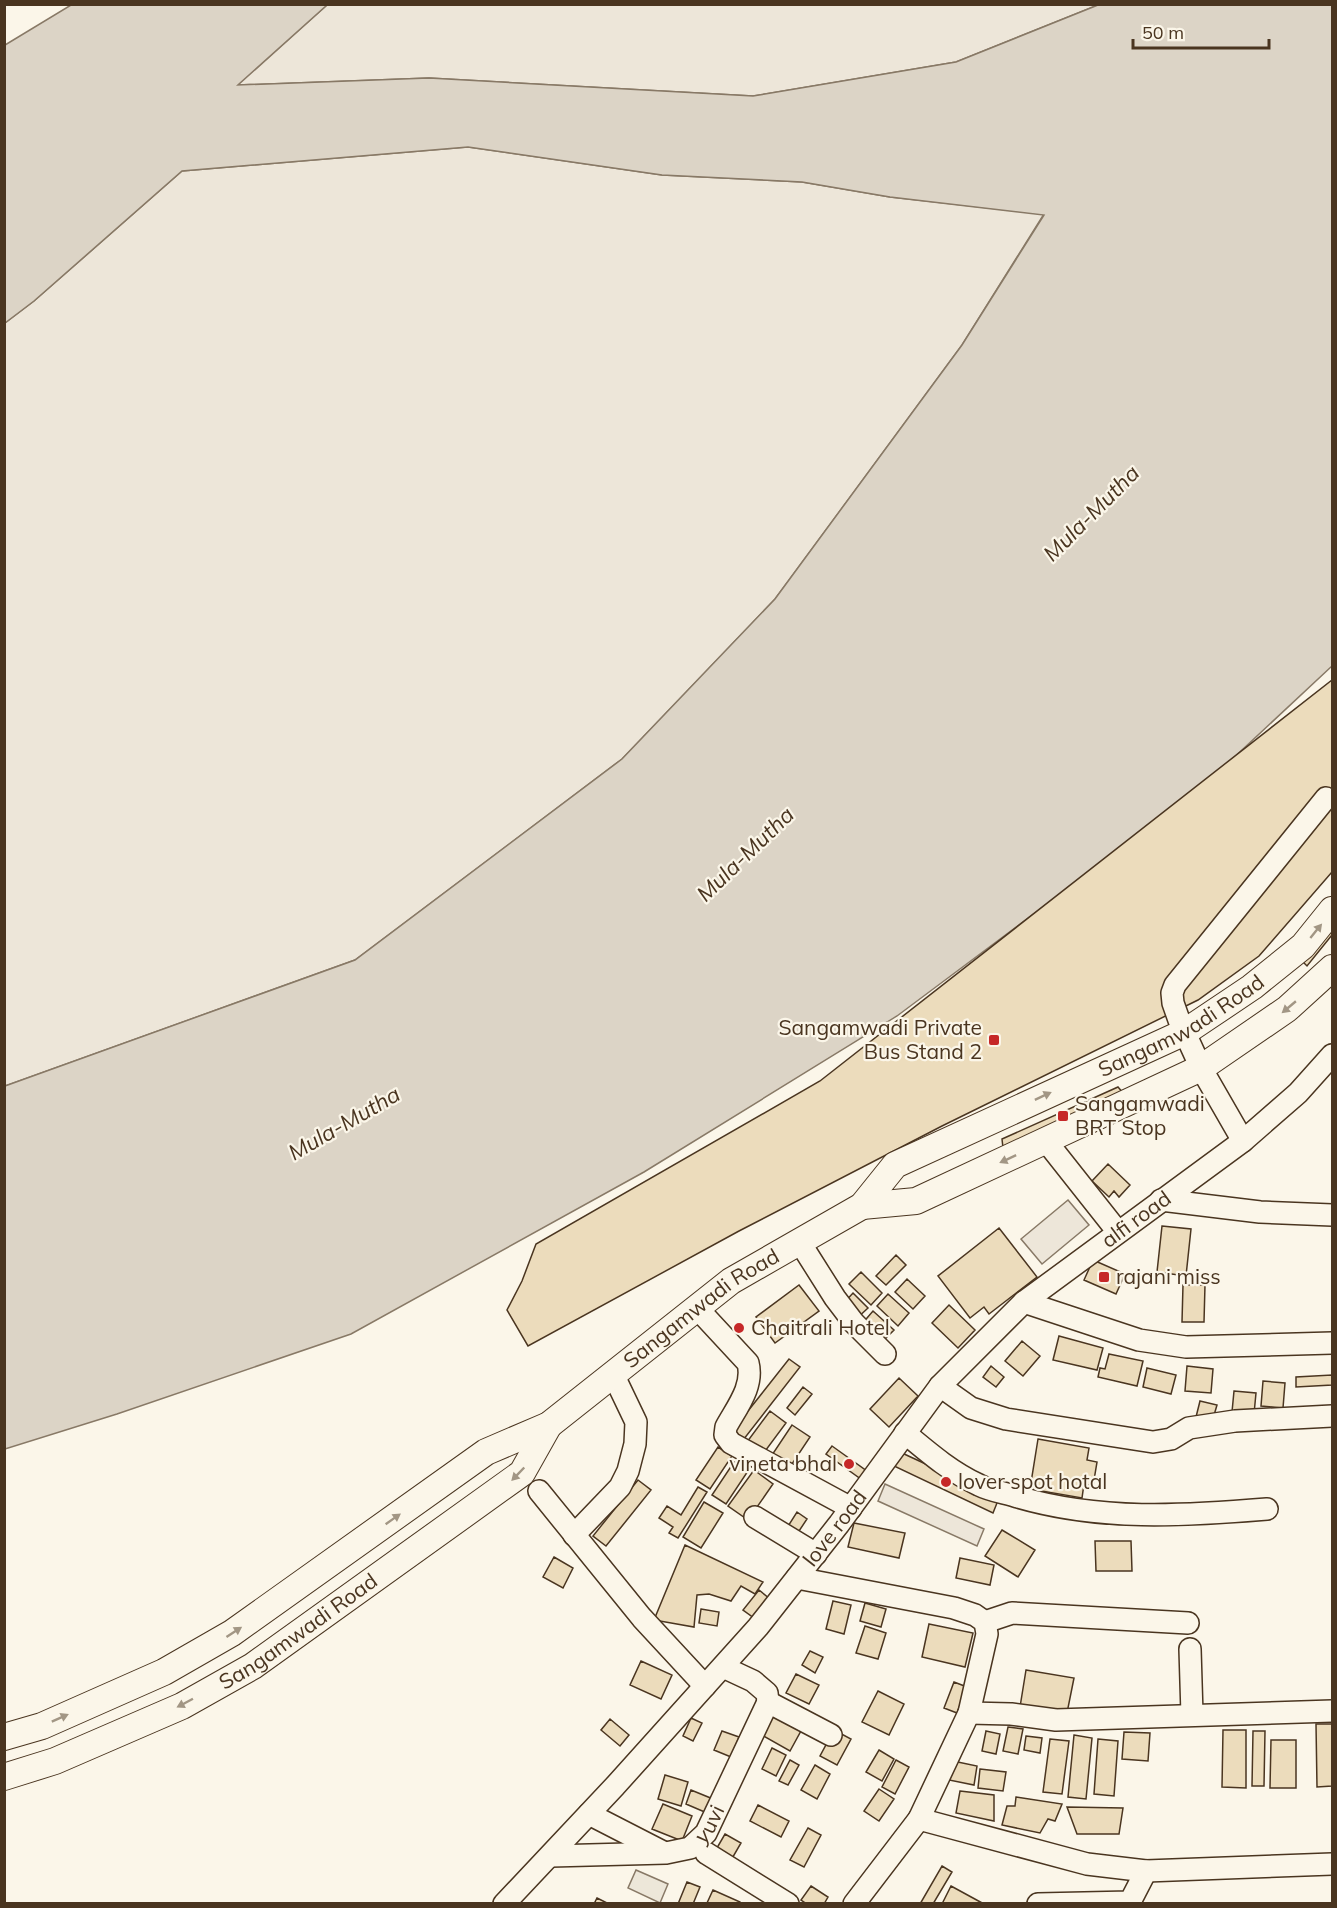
<svg xmlns="http://www.w3.org/2000/svg" width="1337" height="1908" font-family="Mulish,sans-serif">
<rect width="100%" height="100%" fill="#fbf6e9"/>
<!-- green -->
<path fill="#ede6d9" stroke="#887966" stroke-width="1.5" d="M327,5h771l-142,57 -203,34 -324,-18 -192,7z
M468,147l194,28 140,7 88,15 154,17 -82,131 -187,254 -153,160 -267,201 -350,126v-763l29,-22 148,-130z
M1068,1200l21,25 -47,39 -21,-25z
M885,1484l99,45 -7,17 -99,-45z"/>
<!-- parking -->
<path fill="#ede7d9" stroke="#887966" stroke-width="1.5" d="M636,1870l32,14 -8,19 -32,-15z"/>
<!-- water -->
<path fill="#dcd4c6" stroke="#887966" stroke-width="1.5" d="M71,5h256l-89,80 191,-7 324,18 203,-34 142,-57h234v661l-135,126 -300,224 -253,156 -293,162 -234,80 -112,35v-363l350,-126 267,-201 153,-160 187,-254 82,-130 -154,-18 -88,-15 -140,-7 -194,-28 -286,24 -148,130 -29,22v-278z"/>
<!-- building -->
<path fill="#ecdcbc" stroke="#4a3520" stroke-width="1.5" d="M1332,680v192l-73,84 -61,44 -256,126 -203,105 -211,115 -21,-36 15,-29 14,-37 284,-163z
M1332,922v13l-25,31 -6,-6z
M1118,1087l6,7 -121,54 -1,-9z
M1108,1164l22,21 -11,12 -5,-6 -5,6 -17,-16z
M1162,1226l29,3 -5,47 -29,-4z
M999,1228l38,49 -48,37 -5,-7 -14,11 -32,-42z
M896,1255l10,10 -20,20 -10,-9z
M1093,1260l32,14 -9,20 -32,-14z
M861,1272l21,21 -11,12 -22,-21z
M907,1279l18,17 -12,13 -18,-17z
M799,1285l20,26 -44,32 -19,-26z
M1183,1285h22l-1,37h-22z
M853,1293l15,15 -13,12 -13,-15z
M888,1294l21,19 -11,13 -21,-20z
M949,1305l26,25 -17,18 -26,-25z
M873,1311l21,19 -13,13 -20,-18z
M1059,1336l44,12 -6,22 -44,-10z
M1022,1341l18,15 -17,20 -18,-15z
M1109,1354l34,7 -6,25 -39,-9 2,-9 5,1z
M789,1359l11,8 -60,77 -11,-9z
M991,1366l13,11 -8,10 -13,-10z
M1187,1366l26,3 -2,24 -26,-2z
M1147,1368l29,7 -5,19 -28,-7z
M1332,1375v10l-36,2v-10z
M899,1378l19,18 -29,31 -19,-18z
M1263,1381l22,2 -2,25 -22,-2z
M803,1387l9,7 -17,21 -8,-7z
M1234,1391l22,2 -2,21 -22,-2z
M1200,1401l17,4 -5,17 -16,-5z
M770,1411l16,12 -26,35 -16,-12z
M792,1425l18,12 -22,33 -18,-12z
M1038,1439l51,9 -2,12 10,2 -4,24 -9,-2 -2,14 -52,-9z
M832,1446l39,28 -6,8 -39,-28z
M718,1447l14,9 -22,33 -14,-9z
M902,1453l97,45 -6,15 -99,-47z
M734,1462l14,9 -22,33 -14,-9z
M754,1470l19,14 -25,36 -20,-14z
M638,1480l13,10 -45,56 -13,-10z
M698,1487l9,5 -29,46 -9,-5 4,-6 -14,-9 8,-12 14,9z
M704,1502l19,11 -22,35 -18,-11z
M797,1512l10,7 -12,18 -10,-6z
M854,1523l51,10 -6,25 -51,-11z
M1002,1530l33,20 -17,27 -33,-21z
M1095,1541h36l1,30h-36z
M685,1545l78,37 -8,12 -14,-8 -10,15 -22,-7 -12,1 -3,32 -40,-7z
M554,1557l19,11 -10,20 -20,-11z
M960,1558l34,7 -4,20 -34,-7z
M759,1590l11,9 -16,19 -11,-8z
M833,1601l18,4 -7,29 -18,-5z
M865,1603l21,6 -5,18 -21,-6z
M701,1609l18,3 -2,14 -18,-3z
M929,1624l44,9 -8,34 -43,-10z
M865,1626l21,7 -8,26 -22,-6z
M810,1651l13,6 -8,16 -13,-8z
M641,1661l31,14 -11,24 -31,-14z
M1026,1670l48,8 -7,35 -47,-6z
M796,1674l23,11 -10,19 -23,-11z
M954,1682l13,5 -10,26 -13,-5z
M878,1691l26,13 -15,31 -27,-13z
M772,1712l30,17 -12,22 -30,-17z
M691,1718l11,5 -9,18 -10,-5z
M610,1719l19,16 -9,11 -19,-16z
M1316,1724h16v62l-15,1z
M1008,1727l15,2 -5,25 -15,-3z
M834,1730l17,9 -14,26 -17,-9z
M1223,1730h23v58l-24,-1z
M722,1731l17,6 -8,20 -17,-7z
M986,1731l14,3 -4,20 -14,-3z
M1253,1731h12l-1,55h-12z
M1124,1732l26,1 -2,28 -26,-2z
M1074,1735l18,3 -6,61 -18,-2z
M1026,1736l16,2 -2,15 -16,-3z
M1050,1739l19,2 -7,53 -19,-2z
M1098,1739l20,2 -4,55 -20,-2z
M1271,1740h25v48h-26z
M772,1748l14,7 -10,21 -14,-7z
M879,1750l15,9 -12,22 -16,-9z
M790,1760l9,5 -11,20 -9,-4z
M896,1760l13,7 -14,27 -13,-7z
M953,1761l24,5 -3,19 -25,-5z
M815,1765l15,9 -13,25 -16,-9z
M980,1769l26,3 -3,19 -25,-3z
M665,1775l23,7 -7,24 -23,-7z
M879,1789l15,10 -15,22 -15,-10z
M691,1790l22,9 -6,14 -21,-9z
M960,1791l34,4v26l-38,-8z
M1016,1797l46,7 -7,17 -7,-2 -8,14 -38,-8 5,-19h8z
M663,1804l29,12 -10,25 -30,-12z
M758,1805l31,16 -8,16 -31,-16z
M1067,1807l56,1 -4,26h-42z
M808,1828l13,7 -17,32 -14,-7z
M725,1834l16,9 -11,19 -16,-9z
M942,1866l10,6 -19,32h-13z
M687,1882l13,5 -7,17h-15z
M811,1886l17,11 -4,7h-17l-6,-4z
M951,1886l33,18h-42z
M713,1890l27,12v2l-33,-1z
M597,1898l12,6h-15z"/>
<g fill="none" stroke-linecap="round" stroke-linejoin="round">
<!-- minor casing -->
<g stroke="#4a3520" stroke-width="24">
<g id="minor">
<path d="M1046,1141l72,91"/>
<path d="M1243,1141l-42,-73 -22,-48 -6,-17 -1,-10 3,-8 151,-187"/>
<path d="M1161,1200l99,12 72,3"/>
<path d="M799,1241l36,57 19,25 31,31"/>
<path d="M1024,1302l115,38 47,7 146,-4"/>
<path d="M697,1308l51,55c6,23 -11,44 -22,64l-1,8 6,8 120,65"/>
<path d="M940,1386l31,22 35,11 147,23 18,-3 18,-11 46,-7 97,-5"/>
<path d="M905,1433c24,20 46,39 74,52 12,6 27,8 39,12 82,24 165,19 249,12"/>
<path d="M539,1491l103,127 63,68"/>
<path d="M755,1517l61,37"/>
<path d="M574,1535l46,-48 8,-16 7,-27 1,-22 -23,-48"/>
<path d="M797,1578l157,30 21,7 10,7 2,12 -18,79 -50,106 -65,85"/>
<path d="M985,1622l27,-9 176,10"/>
<path d="M1190,1649l2,66"/>
<path d="M723,1667l30,14 14,12 1,9"/>
<path d="M768,1702l63,33"/>
<path d="M969,1713l42,1 45,6 276,-9"/>
<path d="M589,1814l74,38"/>
<path d="M919,1819l168,45 59,7 186,-7"/>
<path d="M706,1853l82,51"/>
<path id="s1" d="M551,1856l115,-3 24,-5 16,-15 62,-131"/>
<path id="s2" d="M504,1904l111,-118 143,-159 81,-103 101,-138 84,-84 219,-161 55,-48 34,-38"/>
<path d="M1038,1904l92,-2 16,-31"/>
</g>
</g>
<!-- major casing -->
<g stroke="#4a3520" stroke-width="28">
<g id="major">
<path d="M862,1206l54,-5 285,-133 86,-59 45,-41"/>
<path id="s3" d="M4,1737l38,-11 122,-54 68,-39 254,-181 63,-27 182,-144 131,-75 33,-41 290,-133 67,-45 51,-41 29,-36"/>
<path id="s4" d="M4,1777l51,-16 127,-55 71,-40 269,-193 27,-48"/>
</g>
</g>
<!-- minor -->
<use href="#minor" stroke="#fbf6e9" stroke-width="21"/>
<!-- major -->
<use href="#major" stroke="#fbf6e9" stroke-width="26"/>
</g>
<!-- one-way arrows -->
<defs><path id="oneway-solid" d="M-6-.8H1V-3.2L6.5 0L1 3.2V.8H-6Z" transform="scale(1.5)"/></defs>
<g fill="#a29684">
<use href="#oneway-solid" transform="translate(1316 931) rotate(-51)"/>
<use href="#oneway-solid" transform="translate(1289 1007) rotate(140)"/>
<use href="#oneway-solid" transform="translate(1043 1096) rotate(-25)"/>
<use href="#oneway-solid" transform="translate(1008 1159) rotate(155)"/>
<use href="#oneway-solid" transform="translate(518 1474) rotate(134)"/>
<use href="#oneway-solid" transform="translate(393 1519) rotate(-35)"/>
<use href="#oneway-solid" transform="translate(234 1632) rotate(-33)"/>
<use href="#oneway-solid" transform="translate(185 1703) rotate(152)"/>
<use href="#oneway-solid" transform="translate(60 1718) rotate(-24)"/>
</g>
<!-- markers -->
<g fill="#c62828" stroke="#fbf6e9" stroke-width="2">
<rect x="988" y="1034" width="12" height="12" rx="3"/>
<rect x="1057" y="1110" width="12" height="12" rx="3"/>
<rect x="1098" y="1271" width="12" height="12" rx="3"/>
<circle cx="739" cy="1328" r="6"/>
<circle cx="849" cy="1464" r="6"/>
<circle cx="946" cy="1482" r="6"/>
</g>
<g text-anchor="middle" stroke-width="4.5" stroke-linejoin="round" paint-order="stroke">
<!-- street labels -->
<g font-size="21" fill="#4a3520" stroke="#fbf6e9">
<text dy="7" stroke="none"><textPath href="#s3" startOffset="1386">Sangamwadi Road</textPath></text>
<text dy="7" stroke="none"><textPath href="#s2" startOffset="936">alfi road</textPath></text>
<text dy="7" stroke="none"><textPath href="#s3" startOffset="824">Sangamwadi Road</textPath></text>
<text dy="7" stroke="none"><textPath href="#s2" startOffset="501">love road</textPath></text>
<text dy="7" stroke="none"><textPath href="#s4" startOffset="330">Sangamwadi Road</textPath></text>
<text dy="7" stroke="none"><textPath href="#s1" startOffset="171">yuvi</textPath></text>
</g>
<!-- poi labels -->
<g font-size="21" fill="#4a3520" stroke="#fbf6e9" text-anchor="start">
<text x="982" y="1035" text-anchor="end">Sangamwadi Private<tspan x="982" dy="24">Bus Stand 2</tspan></text>
<text x="1075" y="1111">Sangamwadi<tspan x="1075" dy="24">BRT Stop</tspan></text>
<text x="1116" y="1284">rajani miss</text>
<text x="751" y="1335">Chaitrali Hotel</text>
<text x="837" y="1471" text-anchor="end">vineta bhal</text>
<text x="958" y="1489">lover spot hotal</text>
</g>
<!-- water labels -->
<g font-size="22" font-style="italic" fill="#4a3520" stroke="#fbf6e9">
<text transform="translate(1091 513) rotate(-45)" y="8">Mula-Mutha</text>
<text transform="translate(745 854) rotate(-44)" y="8">Mula-Mutha</text>
<text transform="translate(344 1123) rotate(-30)" y="8">Mula-Mutha</text>
</g>
</g>
<!-- border -->
<rect width="1337" height="1908" fill="none" stroke="#4a3520" stroke-width="12"/>
<!-- scale -->
<path d="M1133 39v9h136v-9" fill="none" stroke="#4a3520" stroke-width="3"/>
<text x="1142" y="39" font-size="18" fill="#4a3520" stroke="#fbf6e9" stroke-width="4.5" paint-order="stroke">50 m</text>
</svg>
